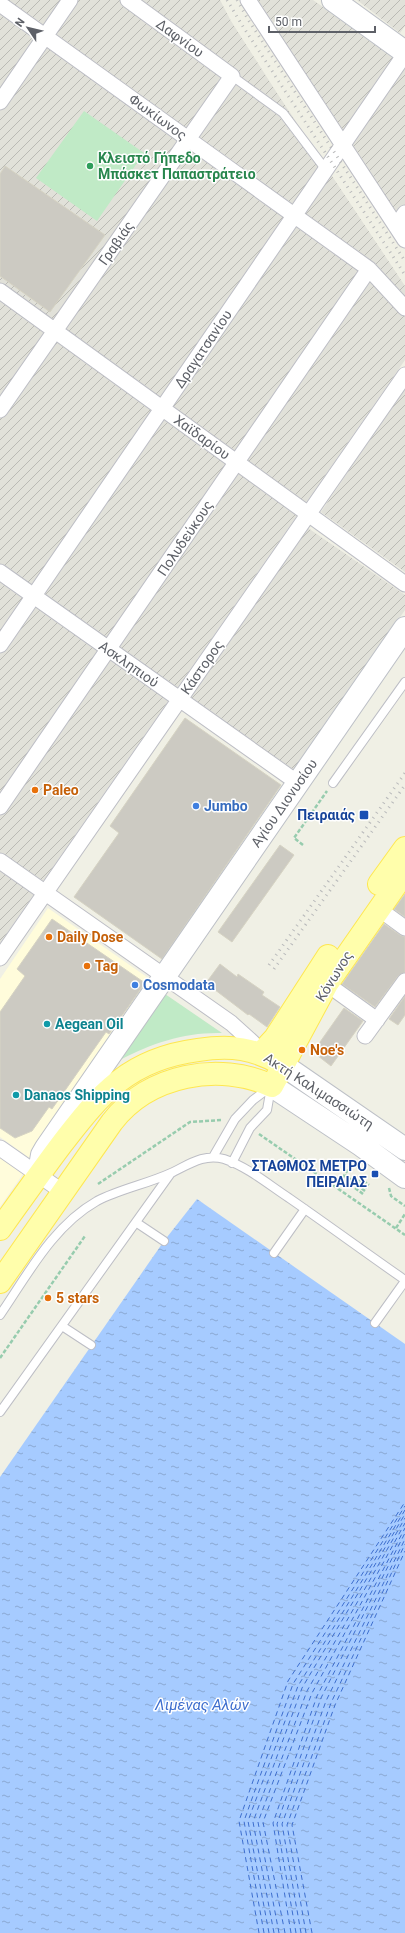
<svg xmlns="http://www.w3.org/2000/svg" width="405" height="1933" font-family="Roboto,sans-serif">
<defs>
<pattern id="industrial-furrows" width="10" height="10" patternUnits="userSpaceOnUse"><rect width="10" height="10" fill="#e1e1d9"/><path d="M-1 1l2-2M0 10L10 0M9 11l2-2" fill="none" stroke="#babab4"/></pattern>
<pattern id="water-ripples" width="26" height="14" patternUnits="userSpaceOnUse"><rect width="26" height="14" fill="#a6cbff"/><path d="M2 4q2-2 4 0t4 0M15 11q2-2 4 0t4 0" fill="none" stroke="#8aa8d2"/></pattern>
</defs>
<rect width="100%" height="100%" fill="#f0f0e5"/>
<!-- commercial -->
<path fill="#fffcdb" d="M48,908l106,74 -123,177 -31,-22v-158z
M0,1158l23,16 -23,33z"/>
<!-- industrial -->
<path fill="url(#industrial-furrows)" d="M0,0h220l11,21 46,72 128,193v74l-405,583z
M254,0h59l92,64v169z
M357,0h48v26l-5,7z
M405,388v184l-84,-60z
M308,528l97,67v15l-111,160 -104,-72z"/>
<!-- grass -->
<path fill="#c0eac6" d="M84,111l60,42 -47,68 -61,-43z
M165,994l57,39c-37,-1 -70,10 -102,27z"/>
<!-- water -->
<path fill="url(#water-ripples)" d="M197,1199l208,145v589h-405v-456l164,-236z"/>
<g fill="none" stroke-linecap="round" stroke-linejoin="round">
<!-- ferry -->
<path stroke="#3d6ece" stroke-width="1" stroke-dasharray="5 4" stroke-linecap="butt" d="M259,1933l-20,-112 49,-140 117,-179
M264,1933l-20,-112 49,-137 112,-178
M269,1933l-21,-112 50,-135 107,-176
M274,1933l-21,-111 49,-134 103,-174
M279,1933l-21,-111 49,-131 98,-173
M285,1933l-22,-111 49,-129 93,-170
M291,1933l-18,-110 44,-127 88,-168
M296,1933l-19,-109 44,-126 84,-165
M301,1933l-19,-109 44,-123 79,-162
M306,1933l-19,-108 44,-122 74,-159
M312,1933l-20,-108 43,-120 70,-154"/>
</g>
<!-- building -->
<path fill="#cccac2" stroke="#d6d3c3" d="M5,166l100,69 -55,77 -50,-36v-102z
M185,718l96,67 -119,174 -88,-62 45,-64 -9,-7z
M280,845l14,10 -62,87 -14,-10z
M405,894v23l-11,-8z
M52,919l93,64 -36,51 -3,-2 -54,77 -3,-2 -17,24 -17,7 -15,-10v-116l25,-36 -8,-7z
M384,924l16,11 5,2v35l-7,4 -23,31 -33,-23z
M220,964l17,13 1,-3 26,18 -2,3 18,12 -13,20 -18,-13 -1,1 -42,-32z
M405,996v19l-7,10 -9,-6z
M344,1008l19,13 -32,45 -18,-14z"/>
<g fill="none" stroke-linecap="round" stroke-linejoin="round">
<!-- service casing -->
<g stroke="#bdbec5" stroke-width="10">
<path id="service" d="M232,76l51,37 43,57
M333,783l72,-101
M213,1157l22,-38 18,-19 16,-12
M232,1163l18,-35 17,-18 4,-23
M137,1223l27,18
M274,1253l31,-44
M0,1315c28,-41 53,-89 97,-114 23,-12 50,-17 74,-28 17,-8 33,-20 53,-14 24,8 45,26 65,39 39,27 77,55 116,82
M375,1323l30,-42
M62,1326l29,19
M0,1412l171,-239"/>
</g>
<!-- minor casing -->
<g stroke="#bdbec5" stroke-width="17">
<path id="minor" d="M248,0l157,240
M0,4l369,265 36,39
M0,102l70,-102
M396,226l9,-13
M0,291l405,293
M0,410l232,-334 -104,-76
M0,572l298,211
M0,645l405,-591
M0,807l369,-538
M0,861l231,162 21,19 9,11
M379,909l26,19
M0,958l405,-583
M327,984l50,36
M365,1036l40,-55
M0,1148l63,44"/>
</g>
<!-- secondary casing -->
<g stroke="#bdc0c7" stroke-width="24">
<path id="secondary" d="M333,0l72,52
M283,1065l122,84
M272,1086l89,59 44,32
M39,1172l3,-17 4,-7 359,-520"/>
</g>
<!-- primary casing -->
<g stroke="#fee751" stroke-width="24">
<path id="primary" d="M379,884l26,-36
M261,1053l14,-15 53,-82
M0,1229c20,-28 40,-56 61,-84 40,-52 68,-86 137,-95 33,-5 56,-2 85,15
M0,1282l112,-160c36,-47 107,-61 160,-36l55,-102 78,-112"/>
</g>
<!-- path -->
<path stroke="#97ccae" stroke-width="2.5" stroke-dasharray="4 2" stroke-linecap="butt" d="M303,845l-9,-7 33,-47
M259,1134l146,101
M351,1160l-2,3 6,5 2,-3
M345,1175l13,9
M360,1182l7,6
M98,1184l92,-62 33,-2
M357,1185l8,6
M336,1188l15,-23
M389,1188l2,8 14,10
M363,1194l-8,-6 6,-9 8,6
M396,1228l9,-14
M0,1358l85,-122"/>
<!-- service -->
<use href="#service" stroke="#fff" stroke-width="8"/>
<!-- minor -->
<use href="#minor" stroke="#fff" stroke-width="15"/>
<!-- secondary -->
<use href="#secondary" stroke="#fff" stroke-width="22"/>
<!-- primary -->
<use href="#primary" stroke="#fffeab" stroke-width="22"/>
<!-- rail -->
<path stroke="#b8b9ba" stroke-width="3" stroke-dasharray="1 5" stroke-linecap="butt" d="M227,0l15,25 163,250
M237,0l12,21 156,240
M269,965l136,-192
M274,969l131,-184"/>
</g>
<!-- markers -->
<circle fill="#2e9e5b" stroke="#fff" stroke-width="1.5" cx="90" cy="166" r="4"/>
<g fill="#e8710a" stroke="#fff" stroke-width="1.5">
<circle cx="35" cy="790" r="4"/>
<circle cx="49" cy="937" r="4"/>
<circle cx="87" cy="966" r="4"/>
<circle cx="302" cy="1050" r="4"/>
<circle cx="48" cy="1298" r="4"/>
</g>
<g fill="#3f7fe0" stroke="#fff" stroke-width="1.5">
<circle cx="196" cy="806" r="4"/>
<circle cx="135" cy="985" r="4"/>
</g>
<g fill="#1a4fb4" stroke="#fff" stroke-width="1.5">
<rect x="359" y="810" width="10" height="10" rx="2"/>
<rect x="371" y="1170" width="8" height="8" rx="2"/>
</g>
<g fill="#0f9aa8" stroke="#fff" stroke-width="1.5">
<circle cx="47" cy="1024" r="4"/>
<circle cx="16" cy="1095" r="4"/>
</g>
<g text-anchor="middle" stroke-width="3" stroke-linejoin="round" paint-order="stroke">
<!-- street labels -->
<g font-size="14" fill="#5d6067" stroke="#fff">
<text transform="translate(180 38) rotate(36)" y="5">Δαφνίου</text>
<text transform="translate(158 117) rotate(36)" y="5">Φωκίωνος</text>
<text transform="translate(116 243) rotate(-55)" y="5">Γραβιάς</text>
<text transform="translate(203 349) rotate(-56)" y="5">Δραγατσανίου</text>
<text transform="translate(202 437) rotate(36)" y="5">Χαϊδαρίου</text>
<text transform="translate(185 538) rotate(-56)" y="5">Πολυδεύκους</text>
<text transform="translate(129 664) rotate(35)" y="5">Ασκληπιού</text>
<text transform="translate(202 667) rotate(-55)" y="5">Κάστορος</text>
<text transform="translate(284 803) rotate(-55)" y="5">Αγίου Διονυσίου</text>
<text transform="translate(334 976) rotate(-58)" y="5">Κόνωνος</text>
<text transform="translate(319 1091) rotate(33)" y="5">Ακτή Καλιμασσιώτη</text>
</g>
<!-- leisure labels -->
<g font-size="14" font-weight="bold" fill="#27864d" stroke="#fff" text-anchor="start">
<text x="98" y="163">Κλειστό Γήπεδο<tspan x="98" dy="16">Μπάσκετ Παπαστράτειο</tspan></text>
</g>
<!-- food labels -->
<g font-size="14" font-weight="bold" fill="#c56008" stroke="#fff" text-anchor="start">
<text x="43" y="795">Paleo</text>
<text x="57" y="942">Daily Dose</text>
<text x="95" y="971">Tag</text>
<text x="310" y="1055">Noe's</text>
<text x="56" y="1303">5 stars</text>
</g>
<!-- shop labels -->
<g font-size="14" font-weight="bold" fill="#366cbe" stroke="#fff" text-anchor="start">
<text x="204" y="811">Jumbo</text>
<text x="143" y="990">Cosmodata</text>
</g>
<!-- transit labels -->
<g font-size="14" font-weight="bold" fill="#164399" stroke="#fff" text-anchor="end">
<text x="355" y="820">Πειραιάς</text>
<text x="367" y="1171">ΣΤΑΘΜΟΣ ΜΕΤΡΟ<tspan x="367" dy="16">ΠΕΙΡΑΙΑΣ</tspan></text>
</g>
<!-- culture labels -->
<g font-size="14" font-weight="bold" fill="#0d838f" stroke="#fff" text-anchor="start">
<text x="55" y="1029">Aegean Oil</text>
<text x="24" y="1100">Danaos Shipping</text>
</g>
<!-- water labels -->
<g font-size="15" font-style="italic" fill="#3d6ece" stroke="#fff">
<text x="202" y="1710">Λιμένας Αλών</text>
</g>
</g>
<!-- north arrow -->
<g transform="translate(28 28) rotate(305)" stroke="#ffffff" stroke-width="3" paint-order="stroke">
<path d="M0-3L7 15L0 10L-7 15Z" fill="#5d6067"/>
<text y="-6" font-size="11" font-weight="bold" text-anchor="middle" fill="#5d6067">N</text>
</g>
<!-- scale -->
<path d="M269 26v6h106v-6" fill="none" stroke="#5d6067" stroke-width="2"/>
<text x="275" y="26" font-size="12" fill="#5d6067" stroke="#ffffff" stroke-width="3" paint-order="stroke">50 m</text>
</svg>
